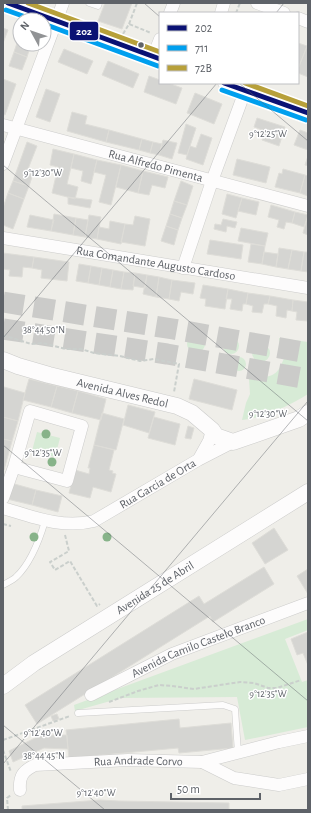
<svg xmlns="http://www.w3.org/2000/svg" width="311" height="813" font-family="'Alegreya Sans',sans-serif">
<rect width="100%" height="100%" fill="#efeee9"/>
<!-- green -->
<path fill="#d7ebd6" d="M187 344a9 9 0 1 1 18 0a9 9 0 1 1-18 0Z
M223 346a8 8 0 1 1 16 0a8 8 0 1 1-16 0Z
M279,338l29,4v52c-19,12 -44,24 -66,26l4,-17 4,-9 -1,-15c13,-4 25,2 32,-14 2,-4 4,-7 3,-12 -1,-5 -5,-8 -5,-15z
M252 353a9 9 0 1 1 18 0a9 9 0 1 1-18 0Z
M232 364a7 7 0 1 1 14 0a7 7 0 1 1-14 0Z
M37,432l23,6 -5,19 -23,-6z
M308,619v11l-23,9 17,43 6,-2v47l-63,13 -8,-43 -116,1 -46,13 -1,-6z"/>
<!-- building -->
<path fill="#d5d5d2" stroke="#deddd8" d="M105,3h27l-10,26 -24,-8z
M3,28l5,2 -5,13z
M19,37l1,7h11l-4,13 -13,-5z
M298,43l9,3 -9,23z
M307,46l1,1v30l-10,-4v-4z
M64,49l29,12 -6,13 -29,-12z
M14,52l13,5 -5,13 -13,-4z
M108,61l31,13 -6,14 -31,-13z
M149,76l11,4v3h8l14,5 -6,16 -32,-12z
M3,79l13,5 -11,31 -2,-1z
M46,89l14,5 -10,28 -14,-5z
M195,93l27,11 -8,20 -27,-11z
M72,112l15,4 -2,8 24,6 -3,12 -39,-11z
M257,118l28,9 -6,19 -17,-6 3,-9 -11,-4z
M186,124l10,4 -9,27 -9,-2z
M109,130l33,9 -3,11 -33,-8z
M300,130l8,3v17l-14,-5z
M201,134l11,4 -9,27 -17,-6 4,-13 6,2z
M142,139l11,3 -3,11 -11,-3z
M163,140l14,3 -5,16 -13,-4z
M27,142l10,4 -9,23 6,2 -5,15 -16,-5z
M153,142l9,2 -3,11 -9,-2z
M53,149l21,5 -7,30 11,3 -3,12 -23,-6 6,-26 -8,-2z
M74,154l23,6 -6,24 -10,-3 2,-10 -12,-3z
M308,156v10l-3,-1z
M237,159l33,8 -4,16 -33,-8z
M97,160l24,5 -10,40 -12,-3 7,-27 -12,-3z
M121,165l22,6 -5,22 -22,-6z
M283,169l22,6 -5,18 -25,-6 4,-14 3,1z
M143,171l25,6 -3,11 -13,-3 -3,10 -11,-2z
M305,175l3,1v20l-8,-3z
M13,181l16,5 -5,13 -16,-6z
M181,181l12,5 -6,19 -13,-4z
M8,193l16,6 -11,30 -10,-4v-17z
M227,194l15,4 -6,20 -14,-4z
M68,197l24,3 -2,8 -22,-4z
M242,198l17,4 -3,13 -18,-4z
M174,201l13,4 -5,13 -12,-4z
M271,205l24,7 -3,11 -6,-1 -2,7 -7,-2 2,-7 -11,-3z
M295,212l13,3 -4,12 -12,-4z
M54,214l22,4 -3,17 -22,-4z
M170,214l12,4 -4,12 -12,-4z
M30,215l24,5 -3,11 -24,-4z
M89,215l12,2 -4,22 -12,-2z
M308,215v20l-5,-2z
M135,216l15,3 -5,27 -24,-4 4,-18 8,1z
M76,218l12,2 -3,17 -12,-2z
M223,219l14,3 -2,6 -8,-2 -1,6 -12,-3 1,-5 6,1z
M110,221l15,3 -4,20 -24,-5 2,-12 10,2z
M166,226l12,4 -4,15 -13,-4z
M241,228l27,5 -3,13 -27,-5z
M210,240l33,5 -2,14 -34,-5z
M251,244l14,2 -3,18 -14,-2z
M279,248l13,2 -4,19 -12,-2z
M292,250l12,2 -3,19 -13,-2z
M264,252l14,2 -2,13 -14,-3z
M304,252h4v20l-7,-1z
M3,253l31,4 -2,11 -9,-1 -1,10 -13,-1 1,-6 -7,-1z
M34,257l35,5 -2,19 -26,-3 1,-8 -10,-2z
M79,264l12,2 -3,17 -12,-2z
M91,266l11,2 -3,17 -11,-2z
M102,268l11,2 -3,17 -11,-2z
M113,270l11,2 -3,17 -11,-2z
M124,272l11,1 -2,17 -12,-1z
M135,273l12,2 -2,13 -12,-2z
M147,275l12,2 -3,20 -13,-3z
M159,277l13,3 -3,19 -13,-2z
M172,280l23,3 -2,11 -12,-2 -2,9 -10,-2z
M203,285l25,4 -3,20 -20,-3 1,-7 -6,-1z
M228,289l20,4 -2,11h-3l-1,7 -12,-2 2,-10h-6z
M248,293l22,3 -2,8h-4l-2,9 -10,-1 1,-6 -7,-2z
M270,296l23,4 -1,11 -5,-1 -1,8 -10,-2 1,-10 -9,-2z
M293,300l15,2v19l-12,-1 1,-8 -5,-1z
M29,379l28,7 -6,21 -28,-7z
M194,379l43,11 -5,20 -43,-11z
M57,386l21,5 -6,22 -21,-6z
M4,387l21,6 -7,28 -15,-4v-25z
M78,391l28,8 -5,21 -29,-7z
M128,405l27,7 -6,21 -26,-8z
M102,413l22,6 -8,31 -22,-5z
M3,417l15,4 -6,20 -9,-2z
M154,417l26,7 -5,21 -27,-7z
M188,426l6,2 -3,11 -6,-1z
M3,439l9,2 -8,29 -1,-1z
M94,445l20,5 -5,20 4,1 -1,2 4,1 -5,18 -18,-5 -3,11 -21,-5 6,-23 14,4 1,-6h-2z
M11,483l25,7 -4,15 -25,-6z
M36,490l26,6 -4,16 -26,-7z
M274,528l14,22 -23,14 -13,-21z
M264,567l10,17 -61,38 -3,-6 -173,108 -12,-19 174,-109 5,8z
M308,569v25l-11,-18z
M308,632v33l-5,-12 -6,2 -6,-16z
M57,714l2,5 -6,2 -2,-5z
M179,719l1,9 51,-5 2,25 -54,5 -1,-5 -109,10 -3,-28z
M41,735h26l1,14 -24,-1 -31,14 -4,-11z
M100,800l19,1 110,2v7h-207v-4z"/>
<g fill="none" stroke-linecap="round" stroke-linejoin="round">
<!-- highway-tunnel -->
<path stroke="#cbcbc9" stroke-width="21" stroke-dasharray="21 10" stroke-linecap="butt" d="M3,302l170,27 135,24
M3,329l164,25 141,25"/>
<!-- lane casing -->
<g stroke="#cccccb" stroke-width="7">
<path id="lane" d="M89,3l9,3 1,-3
M3,585c5,-3 10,-5 13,-8 14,-13 24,-39 29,-56
M78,713l145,-8 12,4 3,44"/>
</g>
<!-- street casing -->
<g stroke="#cccccb" stroke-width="13">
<g id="street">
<path d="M8,3l152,56"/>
<path d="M257,3l27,10"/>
<path d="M170,13l4,-10"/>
<path d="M221,13l3,-10"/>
<path d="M298,18l10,4"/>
<path d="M153,57l7,-18"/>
<path d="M224,83l84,30"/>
<path id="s1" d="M3,125l305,81"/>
<path d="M3,164l60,-161"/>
<path id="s2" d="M3,238l305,50"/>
<path d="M183,268l29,-87 33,-90"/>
<path d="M199,459l10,-18 3,-11"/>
<path d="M3,498l11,-31 16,-56 52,15 -15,55 -53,-14"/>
<path id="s3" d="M3,508c30,9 60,21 91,13l104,-61 35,-18"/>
<path id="s4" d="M91,695l81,-41 136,-51"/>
<path d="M202,762l32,16 45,7 29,-6"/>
<path id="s5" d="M20,790c-1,-14 3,-19 15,-25l93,-5 74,2 77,-20 29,-6"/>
</g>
</g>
<!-- secondary casing -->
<g stroke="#cbcbca" stroke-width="17">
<g id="secondary">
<path id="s6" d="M3,360l15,6 31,9 128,31 15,7 20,17 4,6 17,6 66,-23 9,-6"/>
<path id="s7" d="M3,686l31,-23 274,-171"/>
</g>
</g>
<!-- path -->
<path stroke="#cacfcc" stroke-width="2" stroke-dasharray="4 2" stroke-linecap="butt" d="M236,13l4,-10
M129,24l8,-21
M123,34l6,-10 22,9
M3,335l28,9 12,-1 23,6h15l13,4 26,3 20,5 14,-2 25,5 -5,28
M3,524l8,2
M65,535l4,16 -19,11 5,8 15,-9 27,45 3,-2
M109,702l29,-11 21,-6 13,1 22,3 46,-7 14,1 14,5h9l24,-8
M3,740l67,-24
M3,750l8,22
M8,810l-1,-12 4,-3"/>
<!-- lane -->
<use href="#lane" stroke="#fdfcfc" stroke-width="6"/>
<!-- street -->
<use href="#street" stroke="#fdfcfc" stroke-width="12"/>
<!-- secondary -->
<use href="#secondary" stroke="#fdfcfc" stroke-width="16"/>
<!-- bus-1 casing -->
<g stroke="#fff" stroke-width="8">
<path id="bus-1" d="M8,3l152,56
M224,83l84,30"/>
</g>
<!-- bus-2 casing -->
<g stroke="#fff" stroke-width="8">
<path id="bus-2" d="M6,10l28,10
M44,24l114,42
M222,90l84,30"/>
</g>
<!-- bus-3 casing -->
<g stroke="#fff" stroke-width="8">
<path id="bus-3" d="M28,3l132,49
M245,83l63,23"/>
</g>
<!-- bus-1 -->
<use href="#bus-1" stroke="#0a1274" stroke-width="5"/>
<!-- bus-2 -->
<use href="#bus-2" stroke="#009fee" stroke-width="5"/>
<!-- bus-3 -->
<use href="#bus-3" stroke="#b7a03a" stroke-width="5"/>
</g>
<!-- trees -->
<g fill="#87b389">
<circle cx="46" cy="434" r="4.5"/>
<circle cx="52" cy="462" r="4.5"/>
<circle cx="34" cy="537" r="4.5"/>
<circle cx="107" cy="537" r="4.5"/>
</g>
<!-- ticks -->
<path fill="none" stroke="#5e6268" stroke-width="1" stroke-opacity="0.45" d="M144,3l16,14M276,13l8,-10M239,83l69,58M3,165l305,256M3,338l214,-255M3,445l305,256M3,725l102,85M3,764l305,-363"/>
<!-- markers -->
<circle fill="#5e6268" stroke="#fff" stroke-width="1.5" cx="141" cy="45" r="3.5"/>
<g text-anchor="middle" stroke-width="3" stroke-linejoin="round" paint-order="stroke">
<!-- street labels -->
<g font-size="12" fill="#5e6268" stroke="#fff">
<text dy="4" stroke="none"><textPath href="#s1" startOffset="158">Rua Alfredo Pimenta</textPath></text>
<text dy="4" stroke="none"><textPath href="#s2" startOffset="155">Rua Comandante Augusto Cardoso</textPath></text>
<text dy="4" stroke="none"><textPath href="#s6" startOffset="124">Avenida Alves Redol</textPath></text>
<text dy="4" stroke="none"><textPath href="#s3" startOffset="167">Rua Garcia de Orta</textPath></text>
<text dy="4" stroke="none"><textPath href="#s7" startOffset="181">Avenida 25 de Abril</textPath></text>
<text dy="4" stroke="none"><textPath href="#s4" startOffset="118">Avenida Camilo Castelo Branco</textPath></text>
<text dy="4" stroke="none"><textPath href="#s5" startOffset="135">Rua Andrade Corvo</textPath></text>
</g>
</g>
<g font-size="10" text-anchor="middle" fill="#5e6268" stroke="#fff" stroke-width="3" stroke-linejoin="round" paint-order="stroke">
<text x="268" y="137">9°12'25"W</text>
<text x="43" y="176">9°12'30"W</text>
<text x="44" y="333">38°44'50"N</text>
<text x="268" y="417">9°12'30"W</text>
<text x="43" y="456">9°12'35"W</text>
<text x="268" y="697">9°12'35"W</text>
<text x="43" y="736">9°12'40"W</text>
<text x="44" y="759">38°44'45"N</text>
<text x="96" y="796">9°12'40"W</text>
</g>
<rect stroke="#fff" stroke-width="1.5" x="69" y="21" width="30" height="20" rx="4" fill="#0a1274"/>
<g font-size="11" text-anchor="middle" font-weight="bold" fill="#fff">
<text x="84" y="35">202</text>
</g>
<!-- border -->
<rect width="311" height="813" fill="none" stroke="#5e6268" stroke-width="8"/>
<!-- legend -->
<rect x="159" y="12" width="140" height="72" fill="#ffffff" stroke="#bfc0c3"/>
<rect x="167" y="25" width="20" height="6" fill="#0a1274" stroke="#bfc0c3"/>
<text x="195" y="32" font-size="12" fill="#5e6268">202</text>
<rect x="167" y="45" width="20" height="6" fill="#009fee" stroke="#bfc0c3"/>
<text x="195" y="52" font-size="12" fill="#5e6268">711</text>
<rect x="167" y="65" width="20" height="6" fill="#b7a03a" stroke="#bfc0c3"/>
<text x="195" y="72" font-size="12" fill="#5e6268">72B</text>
<!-- north arrow -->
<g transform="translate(32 32) rotate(310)"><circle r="19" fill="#ffffff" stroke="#bfc0c3"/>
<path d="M0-3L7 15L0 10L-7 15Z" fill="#919395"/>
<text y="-6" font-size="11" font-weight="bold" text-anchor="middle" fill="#5e6268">N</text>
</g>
<!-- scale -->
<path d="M171 793v6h89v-6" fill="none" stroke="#5e6268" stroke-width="2"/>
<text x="177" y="793" font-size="12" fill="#5e6268" stroke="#ffffff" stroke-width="3" paint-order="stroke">50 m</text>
</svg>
